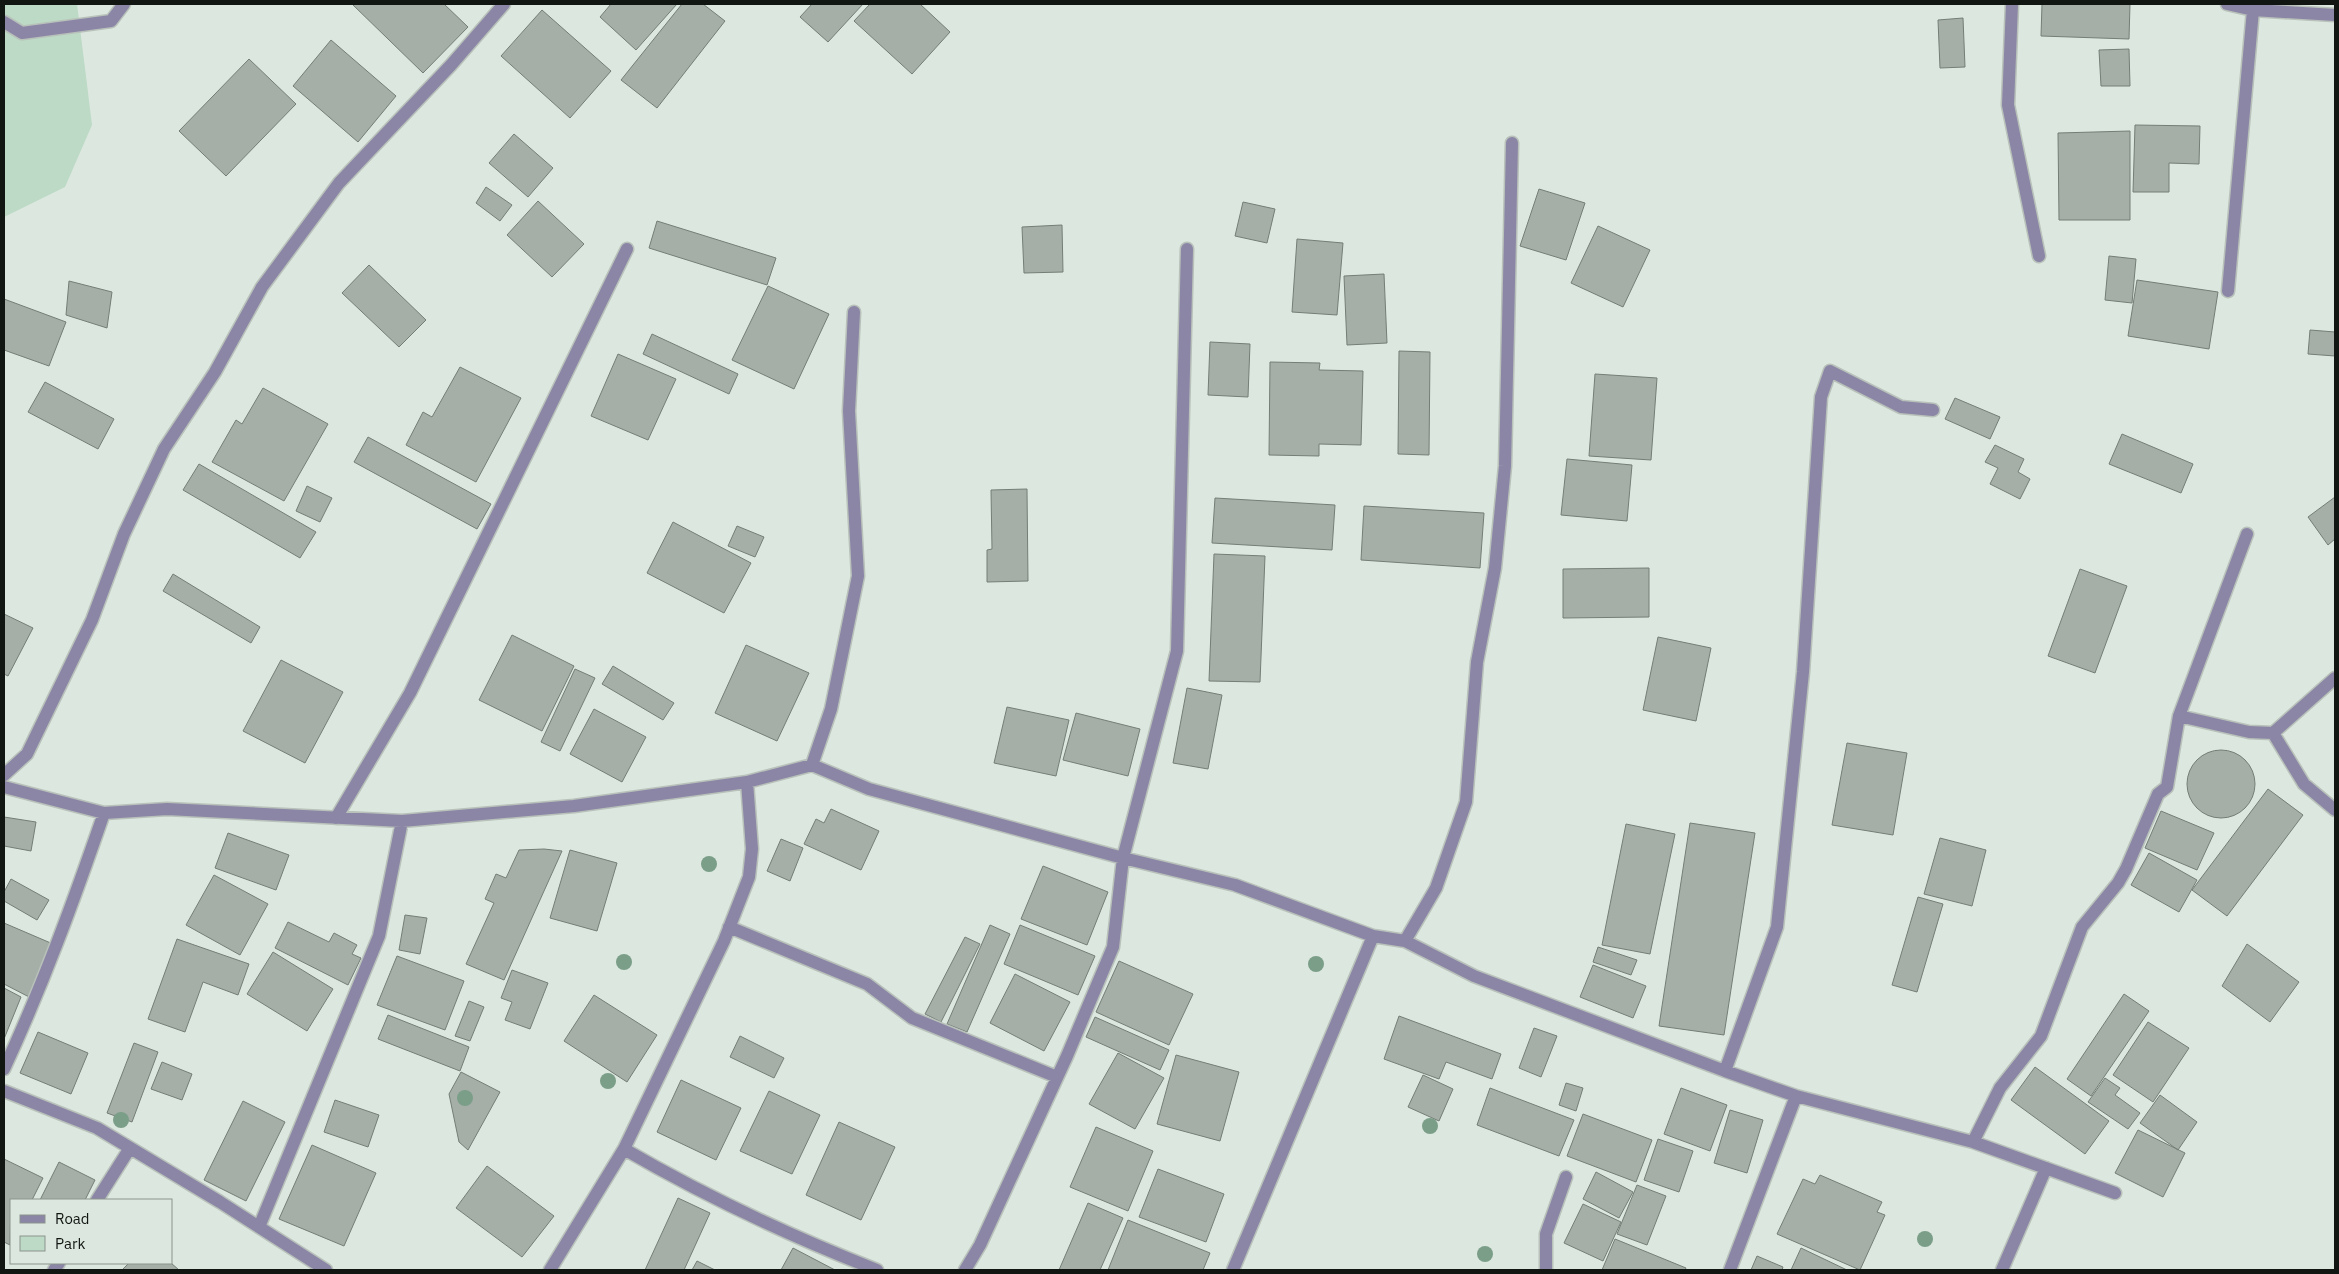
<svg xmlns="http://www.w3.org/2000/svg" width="2339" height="1274" font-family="'IBM Plex Sans',sans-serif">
<rect width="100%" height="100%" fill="#dce7df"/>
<!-- green -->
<path fill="#bcdac5" d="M4,4h73l15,121 -27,62 -61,30z"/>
<!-- building -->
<path fill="#a5afa8" stroke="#747e77" d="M352,4h92l24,23 -45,46z
M611,4h66l-41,46 -36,-33z
M682,4h21l22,17 -68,87 -36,-28z
M812,4h51l-35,38 -28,-25z
M870,4h50l30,28 -38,42 -58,-53z
M2042,4h88l-1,35 -88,-3z
M542,10l69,61 -41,47 -69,-62z
M1963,18l2,49 -25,1 -2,-48z
M331,40l65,56 -38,46 -65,-56z
M2129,49l1,37h-29l-2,-36z
M249,59l47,45 -70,72 -47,-45z
M2135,125l65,1 -1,38 -30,-1v29h-36z
M2130,131v89h-71l-1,-87z
M514,134l39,34 -25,29 -39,-34z
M486,187l26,18 -12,16 -24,-18z
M1539,189l46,14 -19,57 -46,-14z
M538,201l46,43 -32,33 -45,-42z
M1243,202l32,7 -8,34 -32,-7z
M657,221l119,37 -9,27 -118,-37z
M1062,225l1,47 -39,1 -2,-46z
M1598,226l52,24 -27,57 -52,-24z
M1297,239l46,4 -6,72 -45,-3z
M2109,256l27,3 -4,44 -27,-3z
M369,265l57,55 -27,27 -57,-54z
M1384,274l3,69 -40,2 -3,-69z
M2137,280l81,12 -9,57 -81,-13z
M69,281l43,11 -5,36 -41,-13z
M768,286l61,28 -35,75 -62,-29z
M4,299l62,23 -17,44 -45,-16z
M2310,330l25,2v24l-27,-2z
M652,334l86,40 -9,20 -86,-40z
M1210,342l40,2 -2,53 -40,-2z
M1399,351l31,1 -1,103 -31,-1z
M618,354l58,25 -28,61 -57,-24z
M1270,362l50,1 -1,7 44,1 -2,74 -42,-1v12l-50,-1z
M460,367l61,31 -45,84 -70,-37 17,-33 9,5z
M1595,374l62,4 -6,82 -62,-4z
M45,382l69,37 -16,30 -70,-37z
M263,388l65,36 -44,77 -72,-39 24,-42 6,4z
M1955,398l45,19 -10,22 -45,-20z
M2122,434l71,30 -12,29 -72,-29z
M368,437l123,67 -14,25 -123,-67z
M1995,445l29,14 -6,13 12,7 -10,20 -30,-15 8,-16 -13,-6z
M1567,459l65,6 -5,56 -66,-6z
M199,464l117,68 -16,26 -117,-68z
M307,486l25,12 -12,24 -24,-11z
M1027,489l1,92 -41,1v-32l5,-1 -1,-59z
M2335,497v42l-7,6 -20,-28z
M1215,498l120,7 -3,45 -120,-7z
M1364,506l120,7 -4,55 -119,-8z
M673,522l78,41 -27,50 -77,-40z
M737,526l27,11 -9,20 -27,-11z
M1214,554l51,2 -5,126 -51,-1z
M1649,568v49l-86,1v-49z
M2080,569l47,17 -32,87 -47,-17z
M173,574l87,53 -9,16 -88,-52z
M4,614l29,14 -25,48 -4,-2z
M512,635l62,31 -32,65 -63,-31z
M1658,637l53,11 -15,73 -53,-11z
M746,645l63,28 -32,68 -62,-28z
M281,660l62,32 -38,71 -62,-32z
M613,666l61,37 -11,17 -61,-36z
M575,669l20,9 -35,73 -19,-9z
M1187,688l35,7 -14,74 -35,-6z
M1007,707l62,13 -13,56 -62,-13z
M594,709l52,28 -24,45 -52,-28z
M1076,713l64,16 -12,47 -65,-16z
M1847,743l60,10 -14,82 -61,-10z
M2187 784a34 34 0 1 1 68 0a34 34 0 1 1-68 0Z
M2268,789l35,26 -76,101 -35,-26z
M831,809l48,22 -18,39 -57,-26 12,-25 8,4z
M2161,811l53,22 -17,37 -52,-22z
M4,817l32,5 -5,29 -27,-5z
M1690,823l65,10 -31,202 -65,-9z
M1626,824l49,10 -25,120 -48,-9z
M228,833l61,22 -13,35 -61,-22z
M1940,838l46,12 -14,56 -48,-12z
M781,839l22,9 -13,33 -23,-10z
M544,849l18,2 -58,129 -38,-16 28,-61 -9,-4 11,-25 10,4 13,-28z
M570,850l47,13 -20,68 -47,-13z
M2149,853l48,27 -18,32 -48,-27z
M1043,866l65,26 -21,53 -66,-26z
M214,875l54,29 -28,51 -54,-30z
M11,879l38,21 -12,20 -33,-19v-9z
M1918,897l25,7 -26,88 -25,-7z
M405,915l22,3 -7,36 -21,-4z
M288,922l41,20 5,-9 23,12 -5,9 9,4 -13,27 -73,-37z
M4,923l49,21 -20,55 -29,-15z
M990,925l20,9 -43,98 -20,-8z
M1020,925l75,31 -17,39 -74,-31z
M965,937l15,7 -39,78 -16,-8z
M177,939l72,25 -11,31 -35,-13 -18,50 -37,-13z
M2247,944l52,38 -29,40 -48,-36z
M1598,947l39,13 -6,15 -38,-13z
M273,952l60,37 -26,42 -60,-37z
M397,956l67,25 -19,49 -68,-25z
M1119,961l74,33 -24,51 -73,-33z
M1593,965l53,21 -13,32 -53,-21z
M512,970l36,13 -18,46 -25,-9 7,-18 -11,-4z
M1015,974l55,28 -26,49 -54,-28z
M4,988l17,9 -17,42z
M2124,994l25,17 -58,85 -24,-17z
M594,995l63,40 -30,47 -63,-41z
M469,1001l15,6 -14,34 -15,-5z
M388,1015l81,32 -9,24 -82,-32z
M1399,1016l102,38 -9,25 -46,-17 -7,17 -55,-20z
M1095,1017l74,33 -9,20 -74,-33z
M2148,1022l41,26 -36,54 -40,-27z
M1534,1028l23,8 -16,41 -22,-9z
M38,1032l50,21 -17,41 -51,-21z
M740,1036l44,22 -10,20 -44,-21z
M134,1043l24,9 -26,70 -25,-9z
M1118,1053l46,25 -29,51 -46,-25z
M1176,1055l63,17 -19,69 -63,-17z
M162,1062l30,12 -10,26 -31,-11z
M2035,1067l74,54 -24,33 -74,-54z
M461,1072l39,20 -32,58 -9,-8 -10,-48z
M1423,1075l30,14 -14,32 -31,-14z
M2105,1078l15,10 -5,7 25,18 -12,16 -40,-27z
M681,1080l60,28 -25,52 -59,-28z
M1566,1083l17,5 -7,23 -17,-6z
M1490,1088l84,32 -15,36 -82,-31z
M1681,1088l46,17 -17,46 -46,-17z
M769,1091l51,24 -28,59 -52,-23z
M2160,1095l37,27 -19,28 -38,-27z
M335,1100l44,15 -11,32 -44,-15z
M243,1101l42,21 -39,79 -42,-21z
M1730,1110l33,10 -16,53 -33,-10z
M1583,1114l69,26 -16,42 -69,-26z
M839,1122l56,25 -34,73 -55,-25z
M1096,1127l57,24 -25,60 -58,-24z
M2138,1130l47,23 -22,44 -48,-24z
M1658,1139l35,12 -14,41 -35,-12z
M312,1145l64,28 -32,73 -65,-27z
M4,1159l39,19 -11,22h-21l-1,45 -6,-3z
M59,1162l36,18 -10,20h-45z
M487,1166l67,50 -32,41 -66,-49z
M1158,1169l66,25 -18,48 -67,-25z
M1596,1172l37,20 -14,26 -36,-19z
M1820,1175l62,27 -5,10 8,3 -25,55 -83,-36 26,-55 12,5z
M1637,1185l29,11 -19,49 -30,-11z
M678,1198l32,15 -26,57h-39z
M1088,1203l35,15 -23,52h-41z
M1583,1204l38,18 -18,39 -39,-18z
M1128,1220l82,33 -7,17h-95z
M1615,1239l71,29 -1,2h-83z
M793,1248l42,22h-54z
M1801,1248l46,22h-56z
M1757,1256l26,11 -1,3h-31z
M697,1261l18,9h-23z
M129,1263h42l8,7h-57z"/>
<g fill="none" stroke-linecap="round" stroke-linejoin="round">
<!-- minor casing -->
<g stroke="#b8c1ba" stroke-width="15">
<path id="minor" d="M2012,4l-4,101 31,151
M2227,4l26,6 82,5
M4,22l18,11 89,-12 13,-17
M2228,291l25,-281
M2179,716l68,-182
M2273,733l31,51 31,26
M812,765l19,-56 27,-133 -9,-165 5,-99
M4,775l23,-21 65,-134 32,-86 40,-85 51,-77 47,-85 77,-104 112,-118 53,-61
M4,787l100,26 63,-4 235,12 172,-15 173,-24 65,-17 57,24 254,69 112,27 138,51 32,5 69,35 251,95 71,25 177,46 142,51
M336,818l74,-125 217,-444
M729,927l138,57 45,34 145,59
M1405,941l31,-53 30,-86 11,-140 18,-94 10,-102 7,-323
M4,1069c39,-84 70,-169 100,-256
M1725,1071l52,-144 26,-255 18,-275 9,-26 71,36 32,3
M4,1091l93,37 123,74 106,68
M1973,1142l27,-54 41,-52 41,-109 36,-44 8,-14 32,-75 9,-7 12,-71 70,16 24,1 62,-55
M624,1149c81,47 166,87 253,121
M97,1200l33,-52
M259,1227l120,-291 23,-115
M54,1270l5,-7
M550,1270l74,-121 100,-208 25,-64 3,-28 -5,-67
M965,1270l15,-25 87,-189 46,-109 10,-89 54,-207 10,-402
M1233,1270l140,-334
M1546,1270v-36l20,-57
M1730,1270l66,-174
M2002,1270l44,-102"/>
</g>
<!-- minor -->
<use href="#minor" stroke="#8b85a6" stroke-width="12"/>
</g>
<!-- trees -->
<g fill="#7b9e88">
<circle cx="709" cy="864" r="8"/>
<circle cx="624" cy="962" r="8"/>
<circle cx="1316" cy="964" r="8"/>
<circle cx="608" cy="1081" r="8"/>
<circle cx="465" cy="1098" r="8"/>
<circle cx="121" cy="1120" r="8"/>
<circle cx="1430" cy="1126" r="8"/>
<circle cx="1925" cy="1239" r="8"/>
<circle cx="1485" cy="1254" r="8"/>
</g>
<!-- border -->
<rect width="2339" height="1274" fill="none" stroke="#121613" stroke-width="10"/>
<!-- legend -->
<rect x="10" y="1199" width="162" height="65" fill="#dce7df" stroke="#8b938d"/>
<rect x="20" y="1215" width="25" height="8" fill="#8b85a6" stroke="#8b938d"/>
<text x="55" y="1224" font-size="15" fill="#121613">Road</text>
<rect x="20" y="1236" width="25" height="15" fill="#bcdac5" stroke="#8b938d"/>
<text x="55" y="1249" font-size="15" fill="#121613">Park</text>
</svg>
